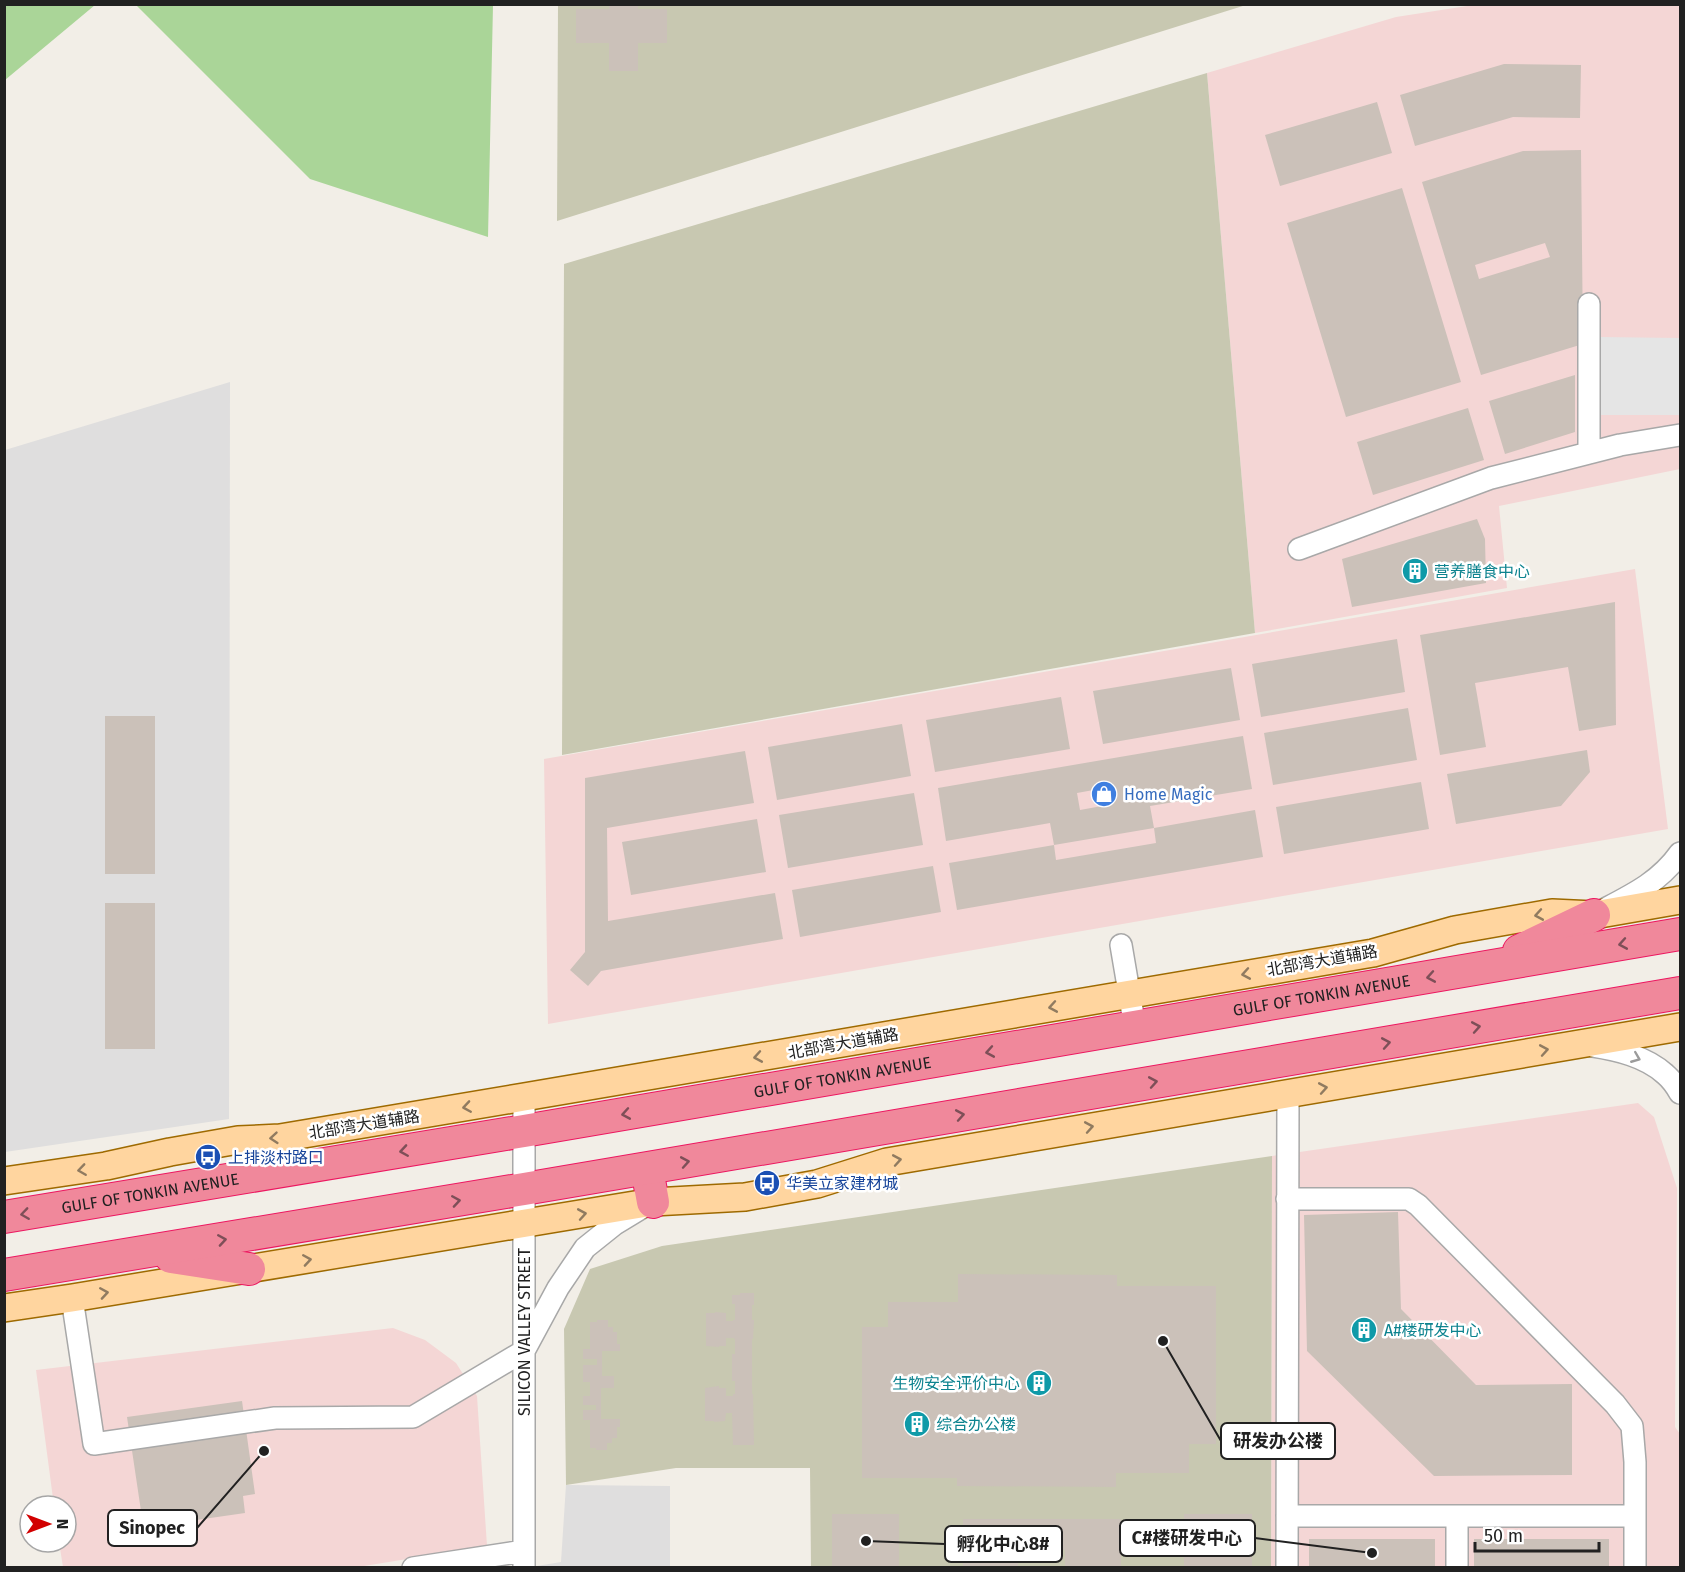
<svg xmlns="http://www.w3.org/2000/svg" width="1685" height="1572" font-family="'Fira Sans','Noto Sans SC',sans-serif">
<rect width="100%" height="100%" fill="#f2eee7"/>
<!-- residential -->
<path fill="#dfdede" d="M230,382l-1,737 -224,33v-702z
M566,1485l104,1v81l-145,1 36,-6z"/>
<!-- commercial -->
<path fill="#f4d6d5" d="M1480,4l200,1v464l-181,37 8,82 -252,45 -48,-560 189,-56z
M1635,569l33,260 -1120,195 -4,-265z
M1638,1103l16,14 23,71 -2,239 5,7v133l-409,1 1,-412z
M393,1328l32,12 31,23 21,33 10,150 -129,21h-295l-4,-25h7v-36h-12l-18,-136z"/>
<!-- construction -->
<path fill="#c8c8b1" d="M558,5h688l-689,216z
M1207,73l48,560 -693,122 2,-491z
M1272,1156l-1,411h-460l-1,-99h-134l-110,17 -2,-156 26,-60 72,-23z"/>
<!-- forest -->
<path fill="#aad598" d="M5,4h90v1l-90,75z
M136,5h357l-5,232 -178,-58z"/>
<!-- parking -->
<path fill="#e5e5e5" d="M1600,337l80,1v77h-81z"/>
<!-- building -->
<path fill="#cbc1b9" fill-rule="evenodd" d="M609,4h29v5h29v34h-29v28h-29v-28h-33v-34h33z
M1504,64l77,1 -1,53 -67,-1 -98,29 -15,-51z
M1377,102l15,51 -112,33 -15,-51z
M1581,150l2,194 -102,31 -59,-193 101,-31zM1545,243l5,14 -71,22 -4,-14z
M1402,188l59,194 -115,35 -59,-194z
M1575,375v57l-70,22 -16,-53z
M1468,408l16,52 -111,35 -16,-53z
M1477,519l8,20 1,44 -134,24 -10,-48z
M1615,602l1,123 -37,6 -11,-64 -93,16 11,64 -46,8 -20,-120z
M1397,639l8,53 -144,25 -9,-53z
M1231,668l9,52 -137,24 -10,-53z
M1061,697l9,52 -135,23 -9,-52z
M1408,708l9,52 -144,25 -9,-52z
M105,716h50v158h-50z
M902,724l9,52 -134,24 -9,-53z
M1243,736l9,53 -102,17 4,22 -100,17 2,15 100,-17 -2,-15 101,-18 8,47 -306,53 -8,-47 105,-18 -4,-22 -104,18 -8,-53zM1110,787l3,17 -33,6 -3,-17z
M1587,750l3,22 -29,34 -105,18 -9,-50z
M745,751l9,52 -147,25 1,93 167,-28 8,46 -182,32 -13,15 -18,-16 15,-18v-174z
M1421,782l8,47 -145,25 -8,-47z
M914,793l9,52 -135,23 -9,-53z
M757,819l9,53 -135,23 -9,-53z
M933,866l8,46 -141,25 -8,-47z
M105,903h50v146h-50z
M1398,1212l3,97 75,76 96,-1v91l-138,1 -127,-125 -3,-136z
M958,1274l159,1v11h99v158h-27v29h-73v14l-159,-1v-8h-95v-151h26v-25h70z
M740,1293h14v12h-2v15h2l-1,19h-1v55h1l1,51h-21l-1,-32h-6l-1,8 -11,1v-1h-9v-33l14,-2v2h7v8h7v-2h2v-13h-3v-27h3v-15l-2,-1h-7v8h-7v1l-13,-1v-33h9v-1l11,1v8h7v-1h2v-16h-3v-9h8z
M597,1320h11v7h5v5h4v12h3v7h-18v25h12v12h-13v31h19v8h-3v11h-5v5h-5v7h-11v-2h-6v-28h-7v-10h13v-5h-13v-9h7v-14h-7v-17h14v-6h-14v-10h7v-27h7z
M242,1401l13,93 -12,2 2,17 -90,13 -3,-16 -11,1 -14,-94z
M832,1514h67v54h-67z
M1184,1514h68v54h-68z
M963,1519h158v49h-56v-18h-47v18h-55z
M1309,1539h126v29h-126z
M1474,1539h135v29h-135z"/>
<g fill="none" stroke-linecap="round" stroke-linejoin="round">
<!-- minor casing -->
<g stroke="#a8a8a8" stroke-width="24">
<path id="minor" d="M1589,453v-149
M1299,549l192,-71 129,-33 60,-10
M1607,908c29,-15 54,-28 73,-55
M1121,945l14,82
M1592,1046c25,4 53,10 73,28 6,5 11,12 15,19
M1287,1199h122l9,6 197,199 17,22 3,36v54h-348
M72,1298l22,146 181,-26 138,-1 111,-66 34,-63 27,-40 30,-24 28,-17
M1457,1516v52
M1635,1516v52
M413,1568l111,-17
M524,1568v-471
M1287,1568l1,-474"/>
</g>
<!-- major casing -->
<g stroke="#9e6a00" stroke-width="30">
<path id="major" d="M4,1181l102,-15 64,-14 68,-12 42,-2 244,-41 849,-144 82,-23 97,-17 42,2 86,-15
M4,1308l68,-10 581,-96 92,-5 72,-13 70,-22 793,-135"/>
</g>
<!-- highway casing -->
<g stroke="#ec1760" stroke-width="34">
<g id="highway">
<path d="M1519,951l75,-36"/>
<path d="M647,1169l6,33"/>
<path id="s1" d="M4,1217l520,-86 1156,-197"/>
<path d="M171,1257l78,12"/>
<path d="M4,1275l520,-86 1156,-196"/>
</g>
</g>
<!-- minor -->
<use href="#minor" stroke="#fff" stroke-width="21"/>
<!-- major -->
<use href="#major" stroke="#ffd59f" stroke-width="27"/>
<!-- highway -->
<use href="#highway" stroke="#f0889b" stroke-width="32"/>
</g>
<!-- one-way arrows -->
<defs><path id="oneway-chevron" d="M-2-3.5L2.5 0L-2 3.5" fill="none" stroke-width="1.6" stroke-linecap="round" stroke-linejoin="round" transform="scale(1.5)"/></defs>
<g stroke="#907b60">
<use href="#oneway-chevron" transform="translate(1539 915) rotate(170)"/>
<use href="#oneway-chevron" transform="translate(1246 974) rotate(170)"/>
<use href="#oneway-chevron" transform="translate(1053 1007) rotate(170)"/>
<use href="#oneway-chevron" transform="translate(1544 1050) rotate(-10)"/>
<use href="#oneway-chevron" transform="translate(758 1057) rotate(170)"/>
<use href="#oneway-chevron" transform="translate(1323 1088) rotate(-10)"/>
<use href="#oneway-chevron" transform="translate(467 1107) rotate(171)"/>
<use href="#oneway-chevron" transform="translate(1089 1127) rotate(-10)"/>
<use href="#oneway-chevron" transform="translate(274 1138) rotate(175)"/>
<use href="#oneway-chevron" transform="translate(897 1160) rotate(-10)"/>
<use href="#oneway-chevron" transform="translate(82 1170) rotate(172)"/>
<use href="#oneway-chevron" transform="translate(582 1214) rotate(-10)"/>
<use href="#oneway-chevron" transform="translate(307 1260) rotate(-9)"/>
<use href="#oneway-chevron" transform="translate(104 1293) rotate(-9)"/>
</g>
<g stroke="#7e4f58">
<use href="#oneway-chevron" transform="translate(1623 944) rotate(170)"/>
<use href="#oneway-chevron" transform="translate(1431 977) rotate(170)"/>
<use href="#oneway-chevron" transform="translate(1476 1027) rotate(-10)"/>
<use href="#oneway-chevron" transform="translate(1386 1043) rotate(-10)"/>
<use href="#oneway-chevron" transform="translate(990 1052) rotate(170)"/>
<use href="#oneway-chevron" transform="translate(1153 1082) rotate(-10)"/>
<use href="#oneway-chevron" transform="translate(626 1114) rotate(170)"/>
<use href="#oneway-chevron" transform="translate(960 1115) rotate(-10)"/>
<use href="#oneway-chevron" transform="translate(404 1151) rotate(171)"/>
<use href="#oneway-chevron" transform="translate(685 1162) rotate(-10)"/>
<use href="#oneway-chevron" transform="translate(456 1201) rotate(-9)"/>
<use href="#oneway-chevron" transform="translate(25 1214) rotate(172)"/>
<use href="#oneway-chevron" transform="translate(222 1240) rotate(-9)"/>
</g>
<use stroke="#9b9b9b" href="#oneway-chevron" transform="translate(1636 1058) rotate(22)"/>
<!-- icons -->
<defs>
<g id="building-disc" transform="scale(1.35)"><circle r="9.5" fill="#0f9aa8" stroke="#fff"/><path d="M-4-6H4V6H1V3H-1V6H-4ZM-2.5-4.3h1.7v1.8h-1.7ZM.8-4.3h1.7v1.8H.8ZM-2.5-1h1.7V.8h-1.7ZM.8-1h1.7V.8H.8Z" fill="#fff"/></g>
<g id="shop-disc" transform="scale(1.35)"><circle r="9.5" fill="#3f7fe0" stroke="#fff"/><path d="M-5-2.5h2.3a2.7 3.5 0 0 1 5.4 0H5L5.5 6h-11ZM-1.5-2.5h3a1.5 2.3 0 0 0-3 0Z" fill="#fff"/></g>
<g id="bus-disc" transform="scale(1.35)"><circle r="9.5" fill="#1a4fb4" stroke="#fff"/><path d="M-5-6H5V4H4V6H2V4H-2V6H-4V4H-5ZM-3.5-4V0h7V-4ZM-3.5 1.2v1.5H-2V1.2ZM2 1.2v1.5H3.5V1.2Z" fill="#fff"/></g>
</defs>
<g fill-rule="evenodd">
<use href="#building-disc" x="1415" y="571"/>
<use href="#shop-disc" x="1104" y="794"/>
<use href="#bus-disc" x="208" y="1157"/>
<use href="#bus-disc" x="767" y="1183"/>
<use href="#building-disc" x="1364" y="1330"/>
<use href="#building-disc" x="1039" y="1383"/>
<use href="#building-disc" x="917" y="1424"/>
</g>
<g text-anchor="middle" stroke-width="5" stroke-linejoin="round" paint-order="stroke">
<!-- culture labels -->
<g font-size="16" fill="#0d838f" stroke="#fff" text-anchor="start">
<text x="1434" y="577">营养膳食中心</text>
<text x="1384" y="1336">A#楼研发中心</text>
<text x="1020" y="1389" text-anchor="end">生物安全评价中心</text>
<text x="936" y="1430">综合办公楼</text>
</g>
<!-- shop labels -->
<g font-size="16" fill="#366cbe" stroke="#fff" text-anchor="start">
<text x="1124" y="800">Home Magic</text>
</g>
<!-- street labels -->
<g font-size="16" fill="#212121" stroke="#fff">
<text transform="translate(1322 960) rotate(-10)" y="6">北部湾大道辅路</text>
<text dy="6" stroke="none"><textPath href="#s1" startOffset="1336">GULF OF TONKIN AVENUE</textPath></text>
<text transform="translate(843 1043) rotate(-10)" y="6">北部湾大道辅路</text>
<text dy="6" stroke="none"><textPath href="#s1" startOffset="850">GULF OF TONKIN AVENUE</textPath></text>
<text transform="translate(364 1124) rotate(-9)" y="6">北部湾大道辅路</text>
<text dy="6" stroke="none"><textPath href="#s1" startOffset="148">GULF OF TONKIN AVENUE</textPath></text>
<text transform="translate(524 1332) rotate(-90)" y="6">SILICON VALLEY STREET</text>
</g>
<!-- transit labels -->
<g font-size="16" fill="#164399" stroke="#fff" text-anchor="start">
<text x="228" y="1163">上排淡村路口</text>
<text x="786" y="1189">华美立家建材城</text>
</g>
</g>
<!-- callouts -->
<path fill="none" stroke="#212121" stroke-width="2" d="M1163 1341L1221 1441M264 1451L197 1528M1372 1553L1255 1538M866 1541L945 1544"/>
<g fill="#212121" stroke="#fff" stroke-width="2">
<circle cx="1163" cy="1341" r="6"/>
<circle cx="264" cy="1451" r="6"/>
<circle cx="1372" cy="1553" r="6"/>
<circle cx="866" cy="1541" r="6"/>
</g>
<g fill="#fff" stroke="#212121" stroke-width="2">
<rect x="1221" y="1423" width="114" height="36" rx="6"/>
<rect x="108" y="1510" width="89" height="36" rx="6"/>
<rect x="1120" y="1520" width="135" height="36" rx="6"/>
<rect x="945" y="1526" width="117" height="36" rx="6"/>
</g>
<g font-size="18" text-anchor="middle" font-weight="bold" fill="#212121">
<text x="1278" y="1447">研发办公楼</text>
<text x="152" y="1534">Sinopec</text>
<text x="1187" y="1544">C#楼研发中心</text>
<text x="1003" y="1550">孵化中心8#</text>
</g>
<!-- border -->
<rect width="1685" height="1572" fill="none" stroke="#212121" stroke-width="12"/>
<!-- north arrow -->
<g transform="translate(48 1524) rotate(90)"><circle r="28" fill="#ffffff" stroke="#a6a6a6" stroke-width="1.5"/>
<path d="M0-4.5L10 22L0 15L-10 22Z" fill="#d20000"/>
<text y="-9" font-size="16" font-weight="bold" text-anchor="middle" fill="#212121">N</text>
</g>
<!-- scale -->
<path d="M1475 1542v9h124v-9" fill="none" stroke="#212121" stroke-width="3"/>
<text x="1484" y="1542" font-size="18" fill="#212121" stroke="#ffffff" stroke-width="4.5" paint-order="stroke">50 m</text>
</svg>
